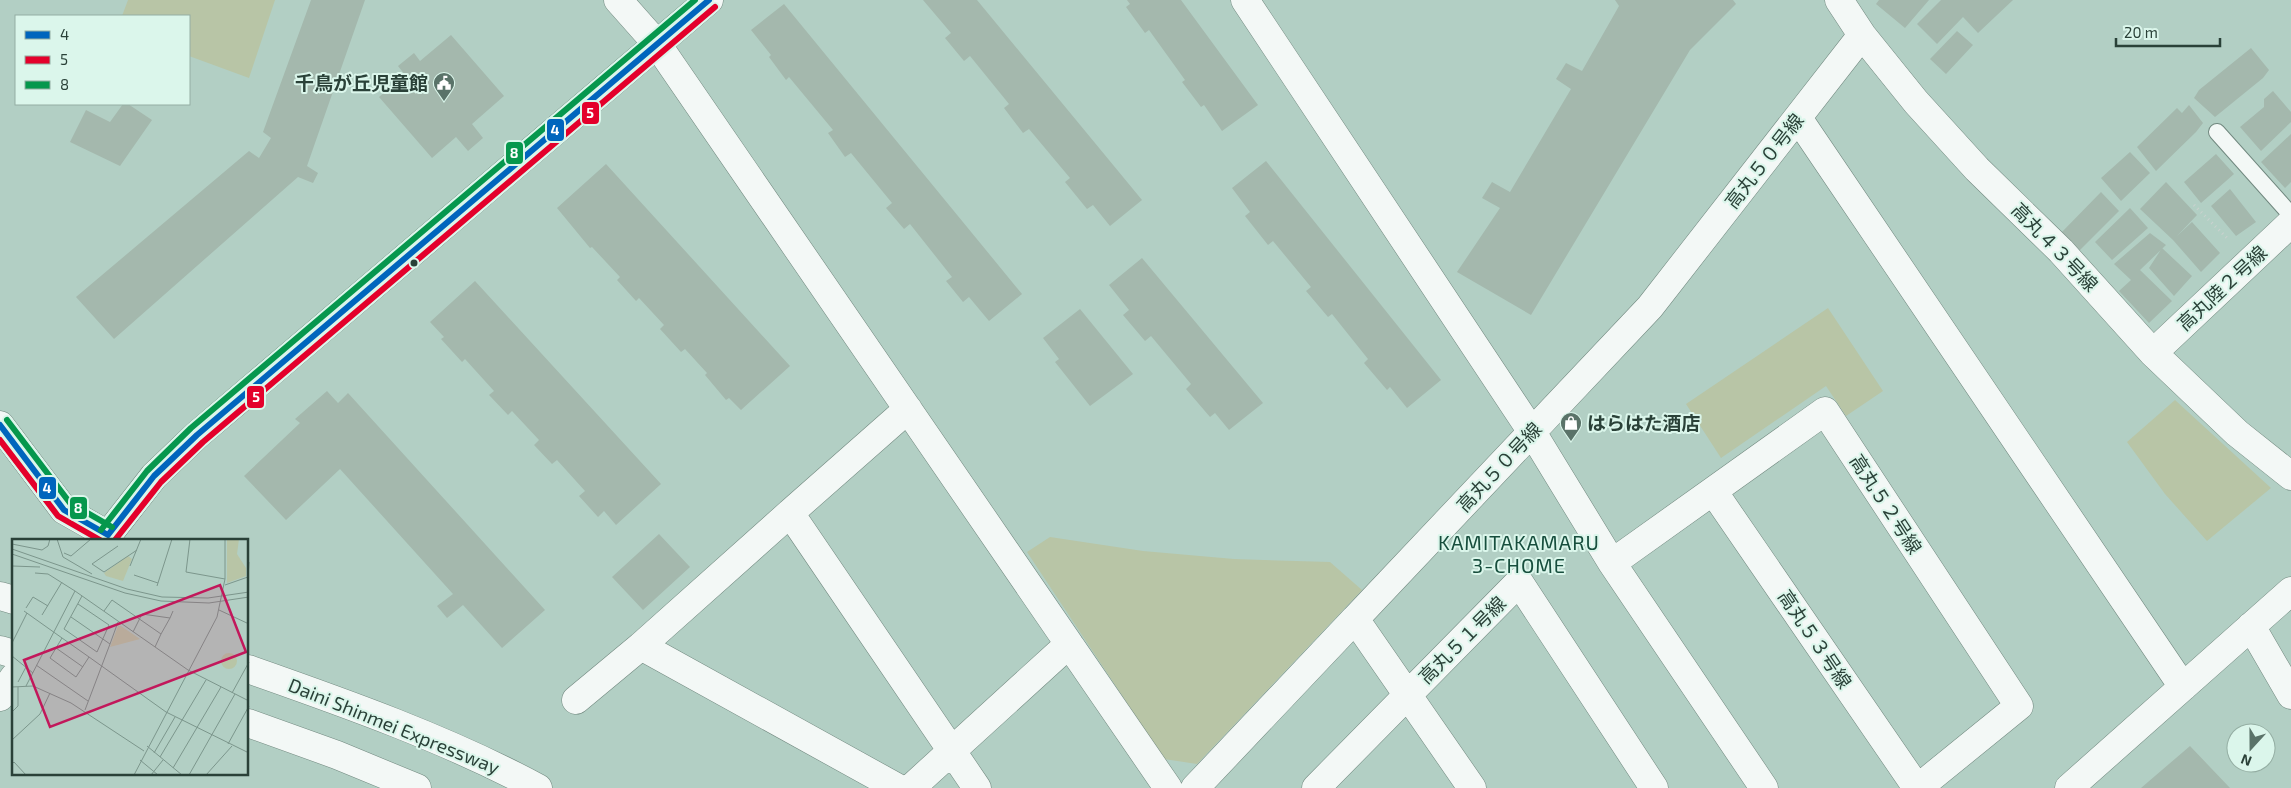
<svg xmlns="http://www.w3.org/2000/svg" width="2291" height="788" font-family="'Exo 2','Noto Sans JP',sans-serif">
<rect width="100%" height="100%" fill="#b2cfc4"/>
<!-- green -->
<path fill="#b8c5a6" d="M128,0h147l-26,78 -60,-22v-40h-67z
M1828,308l55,83 -37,25 -20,-30 -105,72 -35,-54z
M2175,400l96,88 -64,53 -42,-47 -38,-52z
M1050,537l93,14 91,8 96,3 32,28 -165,174 -33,-5 -137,-207z"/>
<!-- building -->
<path fill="#a4b8ad" d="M311,0h54l-58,166 11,7 -5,10 -15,-6 -184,162 -38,-42 173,-146 10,7 12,-20 -8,-6z
M923,0h54l165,200 -32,26 -17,-21 -6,4 -22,-27 5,-4 -41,-49 -6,4 -19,-25 5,-4 -39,-48 -6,5 -19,-23 6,-5z
M1127,0h54l77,105 -36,26 -18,-26 -3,2 -19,-25 3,-2 -36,-50 -4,3 -19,-26 4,-3z
M1615,0h118l3,4 -46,46 -159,265 -74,-43 43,-64 -18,-10 10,-16 18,10 61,-103 -15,-10 10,-16 16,8 37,-65z
M1879,0h50l-24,28 -29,-24z
M1941,0h72l-35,33 -15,-16 -26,27 -20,-20z
M784,4l238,290 -33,27 -20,-24 -6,5 -17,-21 6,-4 -42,-53 -6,5 -18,-21 6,-5 -41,-50 -6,4 -17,-24 5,-3 -44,-53 -3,3 -17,-23 2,-2 -20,-25z
M1957,31l16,14 -27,29 -16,-15z
M451,35l53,61 -32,28 11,14 -15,13 -12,-14 -24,21 -53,-61 26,-22 -7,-9 16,-13 6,8z
M2251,48l18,22 -6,8 -48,39 -21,-19 5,-8z
M2273,91l18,21v10l-30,29 -21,-24 24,-20v-8z
M123,104h5l24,16 -32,46 -50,-24 16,-32 24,12z
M2189,105l14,18 -7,9 -40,39 -19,-24 40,-39 5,5z
M2291,134v48l-6,6 -24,-26z
M2130,152l20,21 -29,28 -20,-23z
M2216,154l18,20 -33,29 -17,-21z
M1266,161l175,219 -34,28 -17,-21 -3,3 -23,-27 4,-4 -36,-45 -4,3 -22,-26 5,-4 -38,-46 -5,4 -23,-29 5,-4 -18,-24z
M606,164l184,202 -49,44 -12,-12 -3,2 -21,-25 2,-2 -22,-24 -4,3 -21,-23 4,-4 -25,-27 -3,3 -19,-21 3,-3 -28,-30 -2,1 -33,-40z
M2166,182l31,33 -20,21 15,-14 28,31 -19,19 -28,-32 -33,-31z
M2230,189l26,33 -20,14 -25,-30z
M2101,192l18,19 -40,40 -19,-17z
M2130,208l18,20 -36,32 -17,-18z
M2150,233l16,12 -26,25 32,31 -23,22 -30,-32 12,-11 -17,-16z
M2162,248l30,28 -18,20 -25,-28z
M1142,258l121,145 -34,27 -14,-17 -5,4 -24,-28 5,-5 -40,-48 -6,5 -22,-26 6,-5 -20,-25z
M475,281l186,203 -45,41 -12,-14 -6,6 -19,-21 6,-5 -28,-31 -5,4 -18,-19 5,-5 -27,-29 -4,4 -19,-20 5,-4 -29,-32 -3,3 -21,-23 3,-2 -14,-15z
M1080,309l53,65 -43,32 -35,-44 4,-3 -16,-21z
M327,391l11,12 10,-10 197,217 -43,38 -39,-43 -16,13 -10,-12 16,-12 -113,-125 -54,51 -42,-44 56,-53 -5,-4z
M659,534l31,33 -47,43 -31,-33z
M2190,746l40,42h-89z"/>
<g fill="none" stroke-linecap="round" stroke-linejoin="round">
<!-- service casing -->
<g stroke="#71887f" stroke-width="18">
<path id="service" d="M2217,132l74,83"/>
</g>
<!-- minor casing -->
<g stroke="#71887f" stroke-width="29">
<path id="minor" d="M618,0l39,44 511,744
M1245,0l287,432 80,131 152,225
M1839,0l23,35 54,67 61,67 84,82 92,102 84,80 54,43
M1798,118l385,569
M2153,353l138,-130
M908,409l-118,104 187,275
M0,425l64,85 44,25
M1713,491l204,297
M1612,563l213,-152 194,295 -101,82
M2251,626l40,69
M641,646l149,-133
M576,700l65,-54 257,142
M911,788l158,-144
M1195,788l160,-169
M1316,788l203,-206 135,206
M1472,788l-117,-169 295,-312 212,-272
M2069,788l222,-197"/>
</g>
<!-- tertiary casing -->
<g stroke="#71887f" stroke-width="29">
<path id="tertiary" d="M104,540l50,-64 43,-41 512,-435
M0,697l14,-20"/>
</g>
<!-- motorway casing -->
<g stroke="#71887f" stroke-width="29">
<path id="motorway" d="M0,596l14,4
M0,650l14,4
M248,669c97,34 199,70 290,119
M248,723l89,32 80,33"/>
</g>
<!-- path -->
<path stroke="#cad2cf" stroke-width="3" stroke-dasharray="1 4" stroke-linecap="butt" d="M2194,205l35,35"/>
<!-- service -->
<use href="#service" stroke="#f3f8f6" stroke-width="16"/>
<!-- minor -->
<use href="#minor" stroke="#f3f8f6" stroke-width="28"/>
<!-- tertiary -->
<use href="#tertiary" stroke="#f3f8f6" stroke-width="28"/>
<!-- motorway -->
<use href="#motorway" stroke="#f3f8f6" stroke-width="28"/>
<!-- bus-1 casing -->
<g stroke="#dbf6eb" stroke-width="10">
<path id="bus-1" d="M0,425l64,85 44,25
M108,535l46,-59 43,-41 512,-435"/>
</g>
<!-- bus-2 casing -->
<g stroke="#dbf6eb" stroke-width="10">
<path id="bus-2" d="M0,440l58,76 42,24
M115,540l46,-58 42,-40 512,-435"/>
</g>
<!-- bus-3 casing -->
<g stroke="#dbf6eb" stroke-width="10">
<path id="bus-3" d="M7,420l63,83 42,24
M101,530l46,-59 44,-43 504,-428"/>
</g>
<!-- bus-1 -->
<use href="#bus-1" stroke="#0065bd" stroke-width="6"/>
<!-- bus-2 -->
<use href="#bus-2" stroke="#e4002b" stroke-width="6"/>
<!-- bus-3 -->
<use href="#bus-3" stroke="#06974d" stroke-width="6"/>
</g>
<!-- icons -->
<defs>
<g id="civic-pin" transform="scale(1.125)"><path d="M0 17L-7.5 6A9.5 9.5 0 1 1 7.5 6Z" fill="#5a7369" stroke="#dbf6eb"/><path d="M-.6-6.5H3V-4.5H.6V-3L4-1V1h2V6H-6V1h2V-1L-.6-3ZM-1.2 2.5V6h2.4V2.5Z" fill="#fff"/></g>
<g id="shop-pin" transform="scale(1.125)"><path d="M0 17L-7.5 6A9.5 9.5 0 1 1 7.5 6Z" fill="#5a7369" stroke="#dbf6eb"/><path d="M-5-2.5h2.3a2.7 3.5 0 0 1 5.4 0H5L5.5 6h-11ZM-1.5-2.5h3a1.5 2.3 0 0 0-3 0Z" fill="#fff"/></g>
</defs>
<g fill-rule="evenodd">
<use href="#civic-pin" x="444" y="83"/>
<use href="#shop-pin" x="1571" y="423"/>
</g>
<!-- markers -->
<circle fill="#2a4138" stroke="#dbf6eb" stroke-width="2" cx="414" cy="263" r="4.5"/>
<g text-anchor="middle" stroke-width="4" stroke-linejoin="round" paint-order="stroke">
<!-- poi labels -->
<g font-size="19" font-weight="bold" fill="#2a4138" stroke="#dbf6eb" text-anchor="end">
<text x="428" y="90">千鳥が丘児童館</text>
<text x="1587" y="430" text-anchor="start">はらはた酒店</text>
</g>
<!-- street labels -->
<g font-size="19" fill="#2a4138" stroke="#dbf6eb">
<text transform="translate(1764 161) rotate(-52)" y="7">高丸５０号線</text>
<text transform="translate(2055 247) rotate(46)" y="7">高丸４３号線</text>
<text transform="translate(2222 288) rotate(-43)" y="7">高丸陸２号線</text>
<text transform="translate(1499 467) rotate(-47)" y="7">高丸５０号線</text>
<text transform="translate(1886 504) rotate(57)" y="7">高丸５２号線</text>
<text transform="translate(1815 639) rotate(56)" y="7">高丸５３号線</text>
<text transform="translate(1462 640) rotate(-45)" y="7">高丸５１号線</text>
<text transform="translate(394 726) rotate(22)" y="7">Daini Shinmei Expressway</text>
</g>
<!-- neighbourhood labels -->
<g font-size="20" letter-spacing="1" fill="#174e3d" stroke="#dbf6eb">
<text x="1519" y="550">KAMITAKAMARU<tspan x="1519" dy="23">3-CHOME</tspan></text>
</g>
</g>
<!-- overview -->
<g transform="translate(12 539)">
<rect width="236" height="236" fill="#b2cfc4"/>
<path d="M215,0h12l-2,15 9,14v8l-19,7zM116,17l4,3 -9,22 -17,-5 -2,-3zM106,87h3l19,13 -30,8zM209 122a8 8 0 1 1 16 0a8 8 0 1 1-16 0Z" fill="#b8c5a6"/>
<path fill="none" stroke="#7c968c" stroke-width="1" d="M45,0l6,18 29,17M178,0l-4,33 39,7M0,5l30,6 6,-4 2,-7M106,7l-26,18 12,8 33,-22M0,10l115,40 35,8 46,1 41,-6M52,14l7,3 20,-17M0,15l113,39 36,8 48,2 40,-6M0,27l28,1M118,27l11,-27M23,34l13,1 27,17M122,36l24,8M213,46l23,-8 1,-15M145,47l15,-47M66,65l31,21 -12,27 -33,-23 18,-33M14,69l7,-11 15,9M207,71l30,14M12,72l38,27M92,72l8,-11 49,34 -6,13M30,76l20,-33M59,78l39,27 -25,66M121,93l9,-18 28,4 3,-7M149,95l9,-16M0,104l15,-30M98,105l8,-22M44,109l27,19M0,117l21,17M77,118l-13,20 -26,-19 12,-20 27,19 77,55 83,41M24,126l52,36M6,143l8,-15M14,147l49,-95 113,79 61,31M0,148l21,-1 38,17 73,48M220,154l17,-31M0,173l6,-6v-19M0,201l28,-26 10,-21M216,205l21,-38M135,207l35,29M142,214l21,-36M148,218l46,-77M128,221l18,15M0,225l2,-2 12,13M161,229l48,-81M122,236l83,-158 8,-38v-40M139,236l12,-15M177,236l46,-81M194,236l26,-29"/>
<path fill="#c2185b" fill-opacity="0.15" stroke="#c2185b" stroke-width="2.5" d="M208,46l26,67 -196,75 -26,-67z"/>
<rect width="236" height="236" fill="none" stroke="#2a4138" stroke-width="2.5"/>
</g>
<g stroke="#dbf6eb" stroke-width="2">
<rect x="581" y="101" width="19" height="24" rx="5" fill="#e4002b"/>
<rect x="546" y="118" width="19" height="24" rx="5" fill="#0065bd"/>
<rect x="505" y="141" width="19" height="24" rx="5" fill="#06974d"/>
<rect x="246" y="385" width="19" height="24" rx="5" fill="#e4002b"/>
<rect x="38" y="476" width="19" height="24" rx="5" fill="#0065bd"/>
<rect x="69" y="496" width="19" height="24" rx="5" fill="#06974d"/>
</g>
<g font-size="14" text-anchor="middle" font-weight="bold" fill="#fff">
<text x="590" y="118">5</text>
<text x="555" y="135">4</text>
<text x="514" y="158">8</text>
<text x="256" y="402">5</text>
<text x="47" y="493">4</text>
<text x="78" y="513">8</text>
</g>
<!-- legend -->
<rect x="15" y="15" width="175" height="90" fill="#dbf6eb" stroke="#94aea3"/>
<rect x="25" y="31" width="25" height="8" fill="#0065bd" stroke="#94aea3"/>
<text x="60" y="40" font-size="15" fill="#2a4138">4</text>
<rect x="25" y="56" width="25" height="8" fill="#e4002b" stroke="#94aea3"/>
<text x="60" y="65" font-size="15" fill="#2a4138">5</text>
<rect x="25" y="81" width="25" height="8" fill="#06974d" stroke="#94aea3"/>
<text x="60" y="90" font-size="15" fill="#2a4138">8</text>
<!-- north arrow -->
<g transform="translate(2251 748) rotate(201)"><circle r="24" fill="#dbf6eb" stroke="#94aea3"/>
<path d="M0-4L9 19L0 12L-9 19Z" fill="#5a7369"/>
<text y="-8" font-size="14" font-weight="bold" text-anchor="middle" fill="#2a4138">N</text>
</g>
<!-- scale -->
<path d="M2116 38v8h104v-8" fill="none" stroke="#2a4138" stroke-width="2.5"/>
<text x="2124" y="38" font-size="15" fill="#2a4138" stroke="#dbf6eb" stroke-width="4" paint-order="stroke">20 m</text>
</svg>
